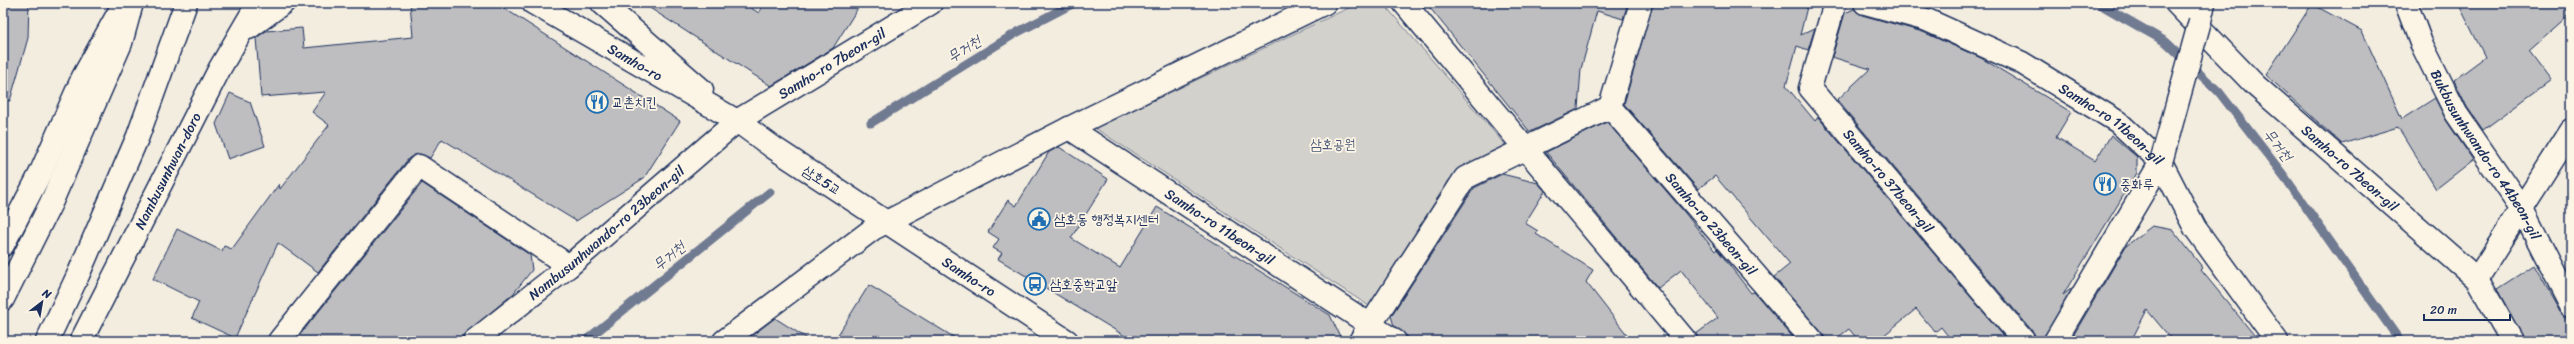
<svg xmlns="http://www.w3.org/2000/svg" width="2574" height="344" font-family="Sriracha,'Poor Story',sans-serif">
<rect width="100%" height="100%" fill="#f3ede0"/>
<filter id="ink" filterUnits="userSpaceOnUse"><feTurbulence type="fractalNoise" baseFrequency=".025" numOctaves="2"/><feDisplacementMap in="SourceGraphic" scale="8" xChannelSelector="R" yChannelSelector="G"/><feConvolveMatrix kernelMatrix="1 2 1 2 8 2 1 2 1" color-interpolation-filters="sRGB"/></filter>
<g filter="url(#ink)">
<!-- green -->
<path fill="#d3d1cc" stroke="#778095" d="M1359,3h24l123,143 -57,34 -80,126 -274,-178z"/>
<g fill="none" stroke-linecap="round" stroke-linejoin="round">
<!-- stream -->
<path stroke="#707a91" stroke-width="9" d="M2098,3l68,39 53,50 65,84 116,165
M871,123l145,-90 58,-30
M585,341l185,-149"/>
</g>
<!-- building -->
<path fill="#bebec0" stroke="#1b2f5e" d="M3,3h26l-1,35 -18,63 -7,-1z
M410,3h86l184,118 -36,57 -68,43 -134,-82 -12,19 -10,-4 -11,4 -91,114 -40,-29 -43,95 -43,-20 7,-16 -46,-23 24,-50 45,22 2,-5 8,3 47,-65 1,5 49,-64 -17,-13 14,-20 -65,5 -5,-59 10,-7 36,-3 2,20 109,-11z
M642,3h101l16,10 6,-10h96l-28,45 -62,38z
M1426,3h202l-5,16 -26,-8 -16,58 -3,40 -48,23z
M1653,3h155l-8,32 15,-7 -7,22 -11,-4 -11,40 29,35 3,-4 190,224h-56l-11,-14 -6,5 -19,-23 -39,32h-18l-10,-12 -16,12h-8l-3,-8 -48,-56 16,-13 -46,-54 -29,-34 -17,13 -74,-85z
M2458,3h113v11l-42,37 22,29 -68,50 -16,-23 -13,-27 31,-23z
M2312,4l50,27 40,88 33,-21 11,22 27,40 -37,29 -38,-62 -56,17 -76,-69z
M1854,9l8,6 61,17 58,26 90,54 -15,25 39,24 16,-26 26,22v16l-74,122 10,-8 -30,54h-7l-2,-8 -197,-233 33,-31 -38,-12 13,-44z
M230,93l20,9 15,44 -37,13 -12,-35z
M1607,122l78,91 30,38 2,-2 34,44 3,-1 42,49h-98l-2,-7 22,-16 -37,-48 -23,18 -112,-136z
M1059,147l49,32 -37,59 49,30 37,-61 173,108 12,26h-209l-135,-82 4,-6 -9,-5 6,-9 -11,-7 20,-32 8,6 33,-54z
M1502,174l36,9 7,8 -20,32 13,8 -2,3 57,36 -7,12 46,59h-219l-19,-15 -3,-10 83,-128z
M422,183l108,72 2,15 -19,24 -57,47h-161z
M2152,226l21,4 30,38 -2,2 58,71h-86l-26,-31 -16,31h-61l56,-95z
M2534,265l26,46 11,12v18h-46l-28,-52z
M869,285l91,56h-126z
M775,318l36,23h-66z"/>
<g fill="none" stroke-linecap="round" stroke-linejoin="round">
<!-- street casing -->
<g stroke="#1b2f5e" stroke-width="25">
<g id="street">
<path d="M1404,3l282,338"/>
<path id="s1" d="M1641,3l-31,104 203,234"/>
<path id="s2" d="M1835,3l-25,85 214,253"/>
<path id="s3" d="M1865,3l62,17 95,43 96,59 43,40 34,66 82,113"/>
<path id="s4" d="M2176,3l79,82 222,194 35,62"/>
<path id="s5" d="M2406,3l15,40 35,70 66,96 49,96"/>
<path d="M2200,21l4,-18"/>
<path id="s6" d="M1069,128l326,213"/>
<path d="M2477,279l94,-148"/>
<path d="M279,341l140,-175 150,100"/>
<path id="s7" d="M474,341l95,-75 168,-145 194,-118"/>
<path d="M724,341l149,-112 196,-101 256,-125"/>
<path d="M1360,341l105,-163 145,-71"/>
<path d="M2055,341l106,-179"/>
</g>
</g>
<!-- secondary casing -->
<g stroke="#1b2f5e" stroke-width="25">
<g id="secondary">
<path id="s8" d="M533,3l204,118 37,27 293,193"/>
<path d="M602,3l100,87"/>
<path d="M249,28l34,-25"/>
<path d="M3,245l37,-71 43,-97 41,-74"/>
<path id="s9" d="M81,341l139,-273 38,-65"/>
</g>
</g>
<!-- highway casing -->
<g stroke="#1b2f5e" stroke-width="25">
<path id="highway" d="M3,299l48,-96 70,-160 11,-40
M47,341l32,-68 59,-137 48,-133"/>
</g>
<!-- street -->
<use href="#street" stroke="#fcf5e5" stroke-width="22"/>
<!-- secondary -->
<use href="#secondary" stroke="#fcf5e5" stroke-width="22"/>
<!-- highway -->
<use href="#highway" stroke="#fcf5e5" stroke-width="22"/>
<!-- street-bridge casing -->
<g stroke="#1b2f5e" stroke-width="25" stroke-linecap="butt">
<path id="street-bridge" d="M2161,162l39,-141"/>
</g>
<!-- street-bridge -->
<use href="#street-bridge" stroke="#fcf5e5" stroke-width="22"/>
</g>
</g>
<!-- icons -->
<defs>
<g id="restaurant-ring" transform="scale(1.15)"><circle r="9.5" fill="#fcf5e5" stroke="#1f6fb2" stroke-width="1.5"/><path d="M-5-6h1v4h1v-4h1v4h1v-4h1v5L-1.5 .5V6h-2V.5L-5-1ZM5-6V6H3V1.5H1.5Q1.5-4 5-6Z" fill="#1f6fb2"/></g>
<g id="civic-ring" transform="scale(1.15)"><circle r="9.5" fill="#fcf5e5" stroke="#1f6fb2" stroke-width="1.5"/><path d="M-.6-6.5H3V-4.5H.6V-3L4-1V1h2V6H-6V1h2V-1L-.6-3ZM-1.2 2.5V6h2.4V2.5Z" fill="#1f6fb2"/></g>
<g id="bus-ring" transform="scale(1.15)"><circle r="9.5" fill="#fcf5e5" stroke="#1f6fb2" stroke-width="1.5"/><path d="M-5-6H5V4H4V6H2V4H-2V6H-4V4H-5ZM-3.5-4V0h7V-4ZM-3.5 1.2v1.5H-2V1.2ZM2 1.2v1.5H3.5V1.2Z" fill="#1f6fb2"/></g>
</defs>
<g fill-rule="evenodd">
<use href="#restaurant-ring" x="597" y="102"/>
<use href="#restaurant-ring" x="2105" y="184"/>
<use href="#civic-ring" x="1039" y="219"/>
<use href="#bus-ring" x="1035" y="284"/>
</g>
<g text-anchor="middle" stroke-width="3.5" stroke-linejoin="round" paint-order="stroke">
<!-- street labels -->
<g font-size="14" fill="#1b2f5e" stroke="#fcf5e5">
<text dy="5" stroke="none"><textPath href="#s8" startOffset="118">Samho-ro</textPath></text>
<text dy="5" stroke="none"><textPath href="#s7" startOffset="454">Samho-ro 7beon-gil</textPath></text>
<text dy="5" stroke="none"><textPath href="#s3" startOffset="277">Samho-ro 11beon-gil</textPath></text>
<text dy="5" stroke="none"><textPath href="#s5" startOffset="172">Bukbusunhwando-ro 44beon-gil</textPath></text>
<text dy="5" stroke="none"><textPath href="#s4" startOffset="240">Samho-ro 7beon-gil</textPath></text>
<text dy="5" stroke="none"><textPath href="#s9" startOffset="191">Nambusunhwan-doro</textPath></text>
<text transform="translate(822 180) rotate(33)" y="5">삼호5교</text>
<text dy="5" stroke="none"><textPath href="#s2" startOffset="210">Samho-ro 37beon-gil</textPath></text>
<text dy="5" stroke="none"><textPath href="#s1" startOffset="263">Samho-ro 23beon-gil</textPath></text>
<text dy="5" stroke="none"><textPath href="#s6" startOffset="180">Samho-ro 11beon-gil</textPath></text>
<text dy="5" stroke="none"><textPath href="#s7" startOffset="171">Nambusunhwando-ro 23beon-gil</textPath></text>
<text dy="5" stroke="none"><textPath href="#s8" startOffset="515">Samho-ro</textPath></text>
</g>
<!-- poi labels -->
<g font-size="14" fill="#1b2f5e" stroke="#fcf5e5" text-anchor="start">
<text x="612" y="107">교촌치킨</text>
<text x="2120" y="189">중화루</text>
<text x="1054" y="224">삼호동 행정복지센터</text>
<text x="1050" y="289">삼호중학교앞</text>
</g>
<!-- park labels -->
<g font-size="14" fill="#49587a" stroke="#fcf5e5">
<text x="1333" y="149">삼호공원</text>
</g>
<!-- water labels -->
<g font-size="15" font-style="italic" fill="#465478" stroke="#fcf5e5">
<text transform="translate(964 49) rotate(-32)" y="5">무거천</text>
<text transform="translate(2278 145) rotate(52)" y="5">무거천</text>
<text transform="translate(669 256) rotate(-39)" y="5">무거천</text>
</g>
</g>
<!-- margin -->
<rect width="2574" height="344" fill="none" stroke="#fcf5e5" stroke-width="16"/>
<rect x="8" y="8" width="2558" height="328" fill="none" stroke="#1b2f5e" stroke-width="1.5" filter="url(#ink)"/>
<!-- north arrow -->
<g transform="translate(42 302) rotate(31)" stroke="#fcf5e5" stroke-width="3" paint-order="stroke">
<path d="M0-3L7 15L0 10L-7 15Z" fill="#1b2f5e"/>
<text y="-6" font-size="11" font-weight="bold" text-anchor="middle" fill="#1b2f5e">N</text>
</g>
<!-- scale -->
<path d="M2424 314v6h86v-6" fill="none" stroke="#1b2f5e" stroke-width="2"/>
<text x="2430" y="314" font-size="12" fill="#1b2f5e" stroke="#fcf5e5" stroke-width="3" paint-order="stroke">20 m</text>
</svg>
